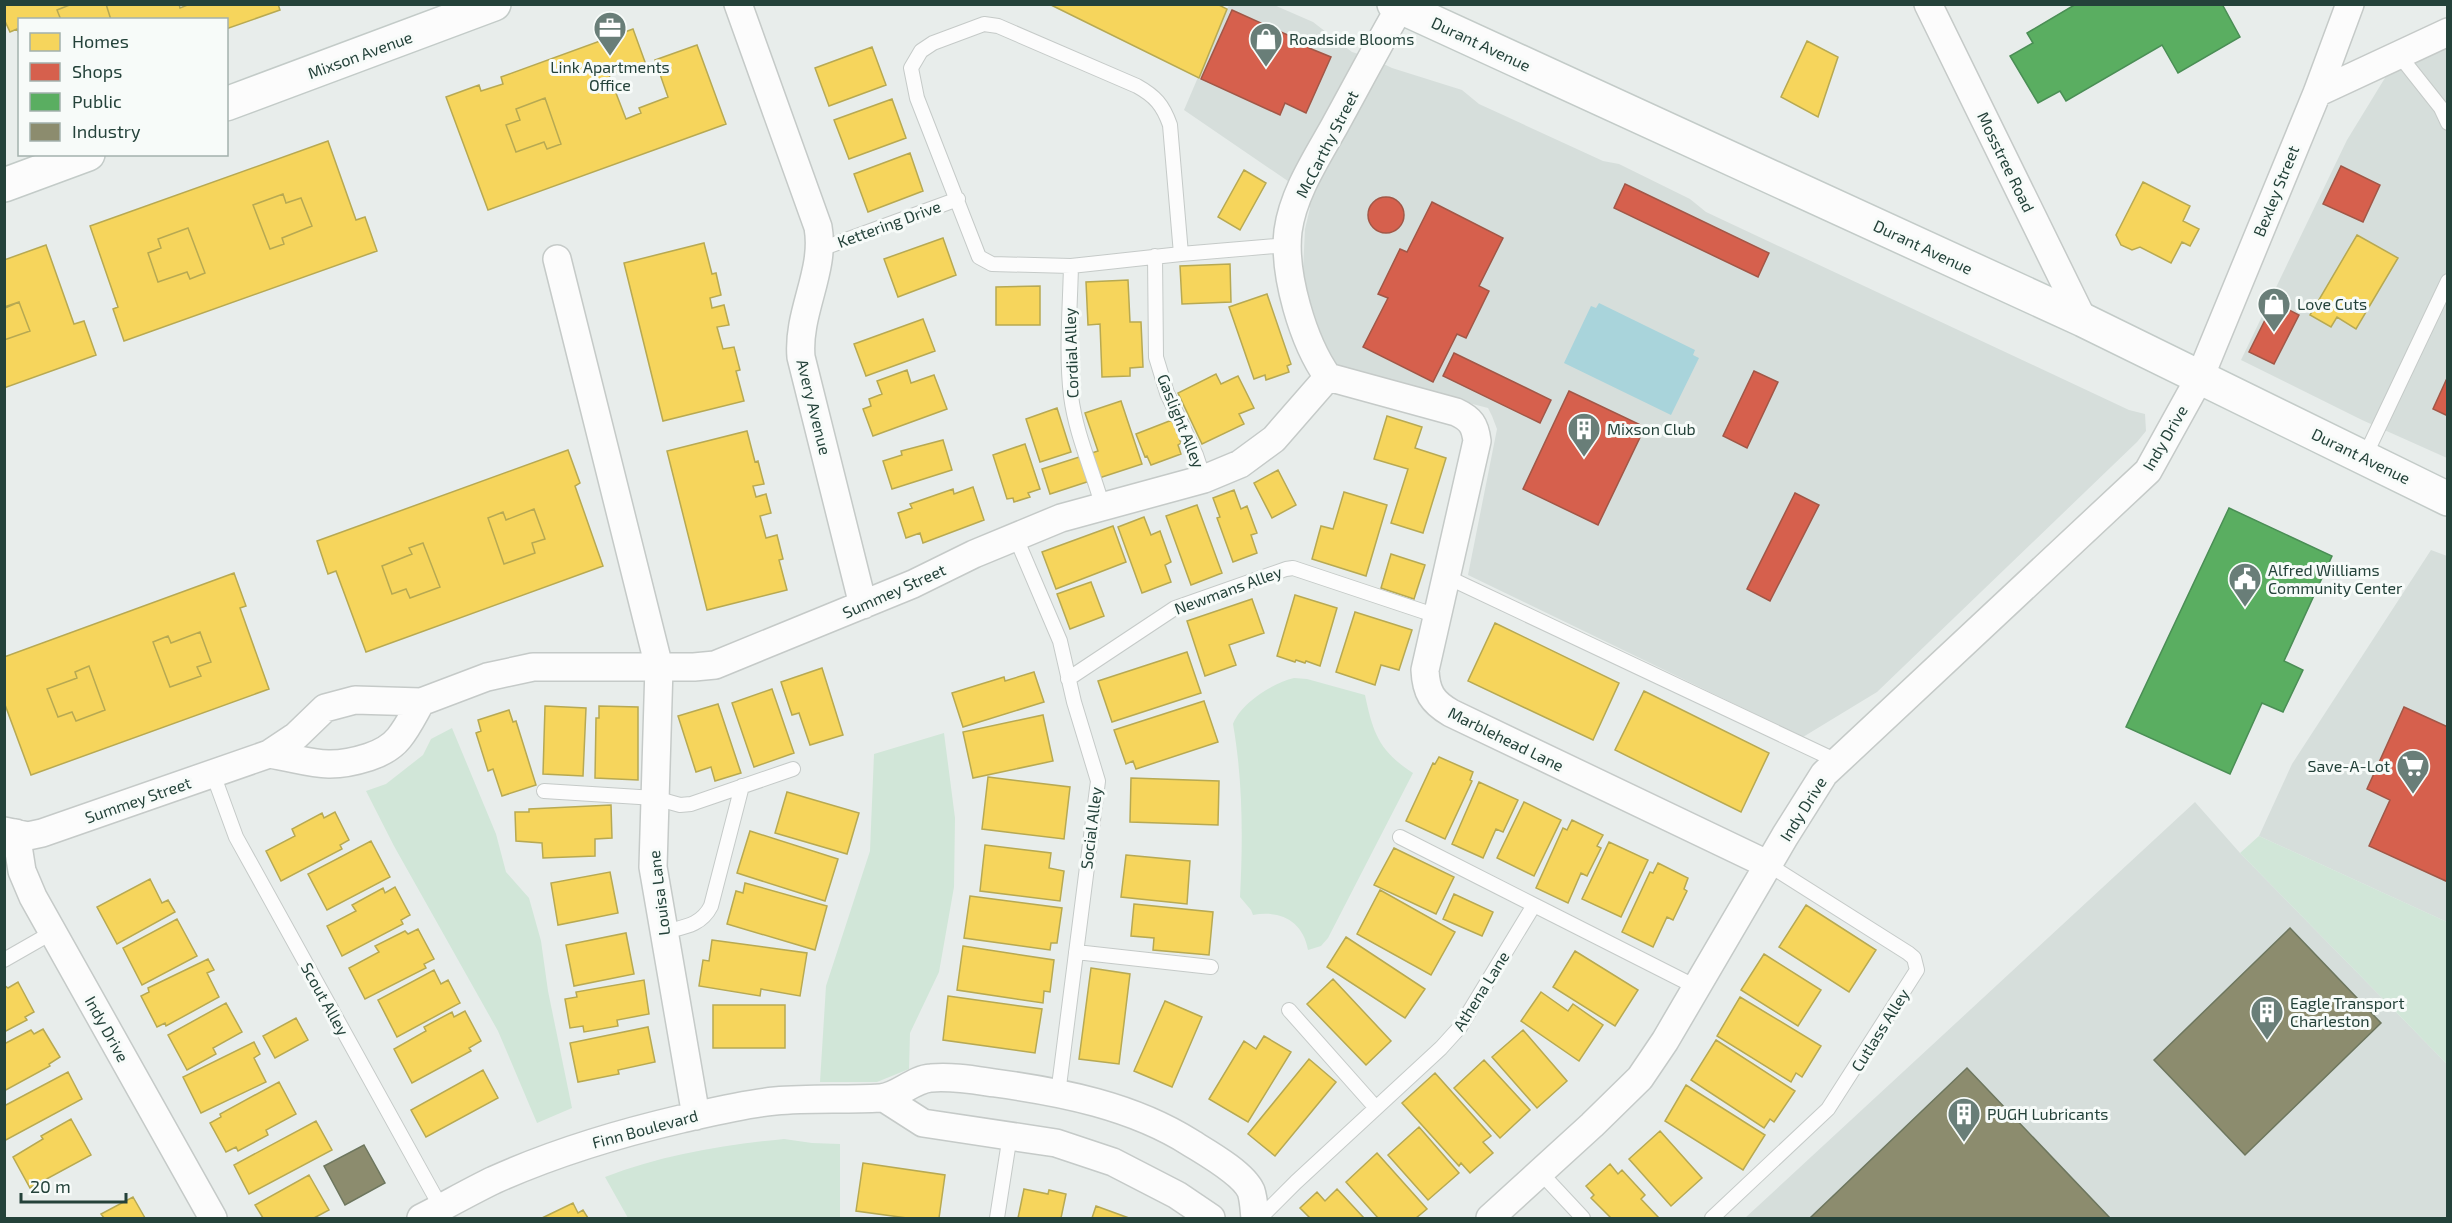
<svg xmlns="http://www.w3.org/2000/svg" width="2452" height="1223" font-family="'Exo 2',sans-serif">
<rect width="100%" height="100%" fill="#e8edeb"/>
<!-- built -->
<path fill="#d6dedb" d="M1229,5h45l39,17 39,30 19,6 21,10 70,22 17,14 124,57 16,3 71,35 16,13 423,198 16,4 1,17 -9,11 -260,250 -74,45 -335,-162 29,-146 -5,-13 -4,-8 -144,-37 -10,-6 -7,-12 -20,-61 -4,-21 2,-42 5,-21 -9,-18 -117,-80z
M2447,32v426l-85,-38 -121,-60 106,-220 52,-85z
M2431,550l16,6v366l-188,-86 33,-72z
M2195,802l45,51 207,211v154h-702z"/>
<!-- green -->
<path fill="#d1e6d8" d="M1294,678l13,1 58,16c8,38 14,56 48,78l-85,165 -7,8 -13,4c-5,-29 -28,-40 -55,-35l-2,-5 -11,-13c3,-57 3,-116 -7,-173 8,-21 40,-41 61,-46z
M452,728l44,106 10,38 23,26 12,43 7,50 24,117 -35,15 -39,-92 -104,-185 -28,-55 20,-7 37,-29 8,-16z
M944,733l11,85 -1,69 -15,85 -29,61 -1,36 -32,13h-57l6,-96 44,-135 4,-97z
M2259,836l188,86v142l-207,-211z
M784,1139l28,4 28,1v74h-212l-23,-41c57,-22 118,-32 179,-38z"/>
<!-- water -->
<path fill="#a9d4db" d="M1599,303l96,47 -2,5 6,3 -28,57 -107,-52 27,-57 5,2z"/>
<!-- homes -->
<path fill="#f6d55c" stroke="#b7a952" stroke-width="1.5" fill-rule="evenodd" d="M4,4h68l-15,6 4,10h-41v16l-3,-7 -7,3 -6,-13z
M72,4h34l5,16h-50l-4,-10z
M106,4h73l1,4 10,-4h88l2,6 -54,19v-9h-115z
M1049,4h168l10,5 -28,69z
M633,29l12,33 -36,13 17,44 15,-6 -2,-5 29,-11 -13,-37 42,-15 29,79 -238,86 -42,-113 33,-12 2,6 22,-7 -2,-7zM545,98l16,46 -14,5 -3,-7 -28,10 -10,-27 14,-5 -4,-11z
M1807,41l31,16 -20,60 -37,-20z
M872,47l14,38 -57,21 -14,-38z
M545,98l16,46 -14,5 -3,-7 -28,10 -10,-27 14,-5 -4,-11z
M892,99l14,39 -57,21 -15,-39z
M328,141l28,79 9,-3 12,34 -253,90 -11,-32 5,-2 -28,-81zM283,194l3,9 15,-5 11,28 -30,12 2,6 -14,5 -17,-44zM188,228l17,45 -15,6 -3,-7 -29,10 -10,-29 13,-5 -3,-9z
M910,153l13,38 -55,21 -14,-38z
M1244,170l22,13 -26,47 -22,-13z
M2143,182l47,24 -7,15 16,8 -9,17 -8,-4 -11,21 -31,-16 -8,3 -11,-5 -5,-10z
M283,194l3,9 15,-5 11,28 -30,12 2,6 -14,5 -17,-44z
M188,228l17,45 -15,6 -3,-7 -29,10 -10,-29 13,-5 -3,-9z
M2357,235l41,23 -42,71 -19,-12 -6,10 -21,-12z
M943,238l13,37 -58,22 -14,-38z
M704,243l8,31 4,-1 5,22 -11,3 2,10 12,-3 5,20 -12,2 6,22 11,-2 6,23 -4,1 8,30 -81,20 -39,-158z
M46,245l28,79 10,-3 12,34 -92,33v-48l26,-9 -11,-29 -14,6 -1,-48z
M1230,264l1,38 -49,2 -2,-38z
M1128,280l2,42h11l2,45 -13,1v8l-28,1 -2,-53 -12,1 -2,-43z
M1040,286v39h-44v-38z
M1267,294l24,70 -4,2 2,6 -23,8 -1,-5 -11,4 -25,-72z
M19,302l11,29 -26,9v-33z
M923,319l12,32 -69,25 -12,-32z
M907,370l4,13 23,-8 13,34 -74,27 -10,-27 8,-3 -2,-7 13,-5 -5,-13z
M1216,374l5,10 17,-8 16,32 -15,6 5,10 -42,20 -24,-51z
M1121,401l21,63 -92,30 -8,-25 56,-18 -13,-38z
M1057,408l14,44 -31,10 -14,-43z
M1387,416l35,11 -7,21 31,10 -23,75 -32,-10 17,-54 -34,-10z
M1172,420l9,23 -3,2 3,9 -30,11 -4,-9 -2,1 -9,-23z
M747,431l8,31 3,-1 6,23 -11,2 3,11 10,-3 5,19 -11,3 6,22 11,-3 6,24 -4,1 8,30 -80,20 -40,-159z
M943,440l9,30 -60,19 -9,-28 19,-6 -1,-4z
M1025,444l15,45 -12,4 2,4 -16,5 -1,-4 -6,1 -14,-44z
M568,450l12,33 -5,3 28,80 -237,86 -30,-81 -8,3 -11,-33zM534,509l11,30 -13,4 3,10 -31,11 -16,-46 15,-6 3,8zM423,543l17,44 -30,11 -4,-9 -14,5 -10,-28 30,-12 -3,-6z
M1278,470l18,35 -24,13 -18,-35z
M973,487l11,33 -61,23 -3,-10 -14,5 -8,-25 14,-5 -2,-4 43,-15 1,5z
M1234,490l7,19 6,-3 10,27 -6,2 6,18 -24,9 -16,-44 3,-1 -7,-19z
M1344,492l43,13 -21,71 -54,-17 9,-33 12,3z
M1197,505l25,68 -31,12 -25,-69z
M534,509l11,30 -13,4 3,10 -31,11 -16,-46 15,-6 3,8z
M1144,517l7,18 9,-4 11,31 -6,3 6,17 -29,11 -24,-66z
M1113,526l13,36 -70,27 -14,-37z
M423,543l17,44 -30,11 -4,-9 -14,5 -10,-28 30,-12 -3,-6z
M1391,554l34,11 -11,34 -33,-11z
M234,573l12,33 -6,2 29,81 -238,86 -27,-73v-45zM200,632l11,30 -14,5 4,9 -31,11 -17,-45 15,-6 3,7zM89,666l16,44 -29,11 -4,-9 -14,5 -11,-28 30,-11 -2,-6z
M1091,582l13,34 -34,13 -13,-35z
M1295,595l42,13 -17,58 -14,-5 -1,2 -9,-3 -1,2 -18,-6z
M1252,599l12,34 -35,12 7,20 -31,11 -18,-55z
M1355,612l57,18 -13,40 -18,-5 -6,20 -39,-13z
M1495,623l124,60 -26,57 -125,-59z
M200,632l11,30 -14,5 4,9 -31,11 -17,-45 15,-6 3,7z
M1187,652l14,41 -89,29 -14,-41z
M89,666l16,44 -29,11 -4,-9 -14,5 -11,-28 30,-11 -2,-6z
M822,668l21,67 -33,10 -11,-32 -7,2 -11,-33z
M1034,672l10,30 -81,25 -11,-34 52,-16 1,4z
M772,689l22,64 -40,14 -22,-64z
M1644,691l125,62 -28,59 -126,-62z
M1204,701l14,41 -82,27 -3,-8 -7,3 -12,-34z
M718,704l23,69 -26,8 -4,-14 -15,5 -18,-56z
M545,706l41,2 -3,68 -40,-2z
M599,706l39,1v73l-43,-2 1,-60h3z
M509,710l4,12 3,-1 20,64 -34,11 -9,-27 -5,2 -12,-38 5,-2 -3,-11z
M1043,715l10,46 -80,17 -10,-46z
M1439,757l34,15 -3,8 2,1 -27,58 -39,-18 27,-58 2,1z
M988,777l82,10 -6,52 -82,-10z
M1131,778l88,3 -1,44 -88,-3z
M1479,782l39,18 -15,32 -7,-3 -13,29 -31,-14z
M787,792l72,21 -12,41 -72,-21z
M1524,802l37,18 -27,56 -37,-18z
M611,805l1,33 -17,1v17l-52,2 -1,-15 -26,-2 -1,-29h14v-3z
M335,812l14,28 -9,5 2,4 -61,32 -15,-30 29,-15 -3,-7 30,-16 2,5z
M1572,820l31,15 -6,11 4,2 -14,28 -6,-3 -13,30 -32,-15 27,-60 4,2z
M750,831l88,28 -13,42 -88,-28z
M371,841l19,36 -63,33 -19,-36z
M1609,842l39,18 -27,57 -39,-18z
M985,845l66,8 -2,15 15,3 -4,30 -80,-10z
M1394,848l60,29 -18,37 -62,-29z
M1126,855l64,6 -3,43 -66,-7z
M1658,863l30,15 -4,11 3,2 -14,29 -6,-3 -14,30 -31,-15 28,-60 3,1z
M610,872l8,41 -60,12 -7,-42z
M150,879l12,24 6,-3 7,12 -58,32 -20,-37z
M745,883l82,23 -12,44 -88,-26 9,-33 7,2z
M395,887l15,28 -9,5 2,4 -61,32 -15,-30 29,-15 -4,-6 31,-17 2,5z
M1380,890l75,42 -24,43 -74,-41z
M1454,894l39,18 -11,24 -39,-17z
M970,896l92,12 -5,35h-6l-1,7 -86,-12z
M1134,904l79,8 -4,43 -56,-5 1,-12 -23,-2z
M1806,905l70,45 -27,42 -70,-45z
M177,919l20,37 -55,29 -19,-37z
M418,929l16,30 -10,5 2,4 -61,31 -16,-31 30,-16 -4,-6 30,-15 3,3z
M626,933l8,41 -60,12 -8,-41z
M1346,937l79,52 -20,29 -78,-51z
M712,940l95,13 -7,43 -39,-7 -1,7 -61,-10 4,-26 6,1z
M963,946l91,14 -4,32 -6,-1 -1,12 -86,-13z
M1575,951l63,39 -23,36 -62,-39z
M1764,954l57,36 -23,36 -57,-36z
M208,959l6,11 -7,3 12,24 -53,29 -1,-3 -8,4 -16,-31 8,-4 -1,-4z
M1091,968l39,6 -11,90 -40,-5z
M434,970l7,14 7,-4 12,23 -63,34 -19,-37z
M1333,979l58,62 -25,24 -59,-61z
M644,980l5,34 -32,6 1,6 -34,6 -1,-6 -13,2 -5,-29 12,-2 -1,-5z
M18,982l16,30 -9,5 2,3 -23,12v-47l4,3z
M1541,992l27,19 5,-7 30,21 -24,36 -58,-40z
M948,996l94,13 -7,44 -92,-13z
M1740,997l81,49 -19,31 -6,-4 -5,9 -74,-46z
M1165,1001l37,16 -30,70 -38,-16z
M226,1003l16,29 -29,16 3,6 -29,16 -19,-35z
M713,1005h72v43h-72z
M465,1011l16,30 -12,7 2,3 -59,32 -18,-34 32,-18 -2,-4 28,-15 2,5z
M296,1018l12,22 -33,18 -12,-22z
M648,1027l7,35 -37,8 1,4 -41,8 -8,-39z
M43,1029l17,28 -11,7 1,2 -46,25v-47l27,-14 3,4z
M1523,1030l44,51 -30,27 -45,-51z
M1264,1036l27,16 -43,70 -39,-23 35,-58 12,8z
M1716,1040l79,51 -21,31 -4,-3 -6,9 -73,-48z
M254,1042l6,12 -6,4 12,24 -65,31 -18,-36z
M1309,1059l27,23 -61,74 -27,-22z
M1484,1060l46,50 -30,28 -46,-50z
M483,1070l15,28 -72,39 -15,-27z
M68,1072l14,27 -78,42v-35z
M1435,1073l56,63 -8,6 10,11 -23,20 -9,-10 -2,3 -57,-63z
M279,1082l17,32 -30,16 2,5 -30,16 -2,-4 -10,5 -16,-29 11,-6 -1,-3z
M1686,1085l79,50 -22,35 -78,-49z
M71,1119l20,36 -61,33 -17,-31 30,-18 -2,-3z
M316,1121l16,29 -83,44 -15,-29z
M1419,1127l40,46 -31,27 -40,-45z
M1660,1131l42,47 -31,28 -42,-47z
M1377,1153l50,56 -11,9h-38l-32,-36z
M863,1163l82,12 -6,43h-32l-51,-7z
M1610,1164l8,10 4,-4 23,25 -4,4 18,19h-48l-20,-20 3,-3 -8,-9z
M309,1175l20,35 -15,8h-51l-8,-13z
M1024,1189l24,5 1,-4 17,4 -5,24h-43z
M1337,1189l27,29h-54l-10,-10 17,-16 8,9z
M133,1197l12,21h-41l-3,-4z
M573,1203l5,10 5,-3 5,8h-46z
M1096,1206l33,12h-37z"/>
<!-- shops -->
<path fill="#d6604d" stroke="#a15747" stroke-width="1.5" d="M1232,10l78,35 -1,3 22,9 -25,56 -21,-10 -5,12 -79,-36z
M2341,166l39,19 -17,37 -40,-18z
M1625,184l144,69 -11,24 -144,-69z
M1368 215a18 18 0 1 1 36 0a18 18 0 1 1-36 0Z
M1432,202l71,36 -24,48 10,5 -23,47 -9,-4 -24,48 -70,-35 25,-49 -10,-4 22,-45 7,3z
M2274,302l25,13 -25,49 -25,-12z
M1454,353l97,47 -11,23 -97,-47z
M1754,371l24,11 -31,66 -24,-12z
M2448,376v40l-15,-7z
M1569,391l76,36 -47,98 -75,-36z
M1795,493l24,12 -49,96 -23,-12z
M2404,707l44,20v155l-79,-36 21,-46 -23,-11z"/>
<!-- public -->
<path fill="#5aae61" stroke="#4a8e55" stroke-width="1.5" d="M2076,4h146l18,33 -62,36 -16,-28 -96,56 -6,-10 -22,12 -28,-47 23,-13 -6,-10z
M2229,508l103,48 -48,105 19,9 -20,42 -21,-9 -32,71 -104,-47z"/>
<!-- industry -->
<path fill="#8c8c6e" stroke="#6d765e" stroke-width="1.5" d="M2290,928l91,95 -136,132 -91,-95z
M1967,1068l143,150h-300z
M364,1145l21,38 -40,22 -21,-39z"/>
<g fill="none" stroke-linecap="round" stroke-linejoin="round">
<!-- lane casing -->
<g stroke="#c5cac8" stroke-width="16">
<path id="lane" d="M984,24l14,2 139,60c18,10 26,19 33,39l11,129 -110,12 -79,-2 -13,-7 -62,-159 -6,-30 10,-17 12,-8z
M2399,55l42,53 7,15
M821,249l137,-50
M1181,254l107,-9
M1155,256l1,101 11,36 29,62 8,24
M1071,266c-1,43 -5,88 0,130 5,39 22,75 32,112
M2364,458l84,-177
M1016,538l44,103 14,61 24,79 -40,313
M1445,576l392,185
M1068,679l107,-71 111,-39 7,-1 144,48
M213,774l23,63 207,374
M544,791l111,7 25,7 11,-1 102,-35
M1400,837l134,68
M663,932c20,-5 38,-6 48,-26l31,-120
M1076,952l135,15
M4,960l49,-28
M1289,1010l87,98
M1540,1172l43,46
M997,1218l13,-83
M1260,1218l36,-36 145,-134 19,-21 74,-122 162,82
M1712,1218l116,-109 89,-139 -3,-12 -6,-5 -139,-88"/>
</g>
<!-- street casing -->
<g stroke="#c5cac8" stroke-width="30">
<path id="street" d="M738,4l80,223c8,44 -21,85 -17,130l62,248
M1928,4l155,316
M1400,7c-23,40 -44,80 -66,120 -18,32 -41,67 -46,104 -5,43 15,111 40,146l128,35c15,7 19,13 21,29l-52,229c1,22 7,32 26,43l318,152
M2317,93l131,-61
M557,259l102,408 -6,200 43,249
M269,754c42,7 57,17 100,3 12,-4 22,-9 30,-19 9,-11 15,-24 22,-36
M4,831l24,5 14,-3 227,-79 27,-18 29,-28 30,-8 66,2 66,-25 46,-10h161l21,-2 198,-81 61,-30 87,-36 143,-39 36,-15 34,-25 54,-62
M16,833l6,38 11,26 180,321
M884,1098l39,25 133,20 57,19 64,33 34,23
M421,1218c24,-12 48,-26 73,-38 60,-27 123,-46 187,-61 31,-7 62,-15 94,-18 35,-3 70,-1 105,-3 18,-1 33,-19 51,-20 21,-2 43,2 64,5 66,9 138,23 196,60 16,10 52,30 60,48 3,9 3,19 4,27
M1490,1218l102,-93 48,-47 25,-37 120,-205 39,-62 324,-303 52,-94 117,-284 33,-89"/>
</g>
<!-- secondary casing -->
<g stroke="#c3cbc8" stroke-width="36">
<path id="secondary" d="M1394,4l689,316 365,179
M226,104l268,-100
M4,185l84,-31"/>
</g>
<!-- lane -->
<use href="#lane" stroke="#fcfcfc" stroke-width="14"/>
<!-- street -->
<use href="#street" stroke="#fcfcfc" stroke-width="27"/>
<!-- secondary -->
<use href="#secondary" stroke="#fcfcfc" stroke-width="33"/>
</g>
<!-- icons -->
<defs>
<g id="office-pin" transform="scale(1.725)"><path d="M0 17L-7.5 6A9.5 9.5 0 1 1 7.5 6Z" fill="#697e78" stroke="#f7fbf9"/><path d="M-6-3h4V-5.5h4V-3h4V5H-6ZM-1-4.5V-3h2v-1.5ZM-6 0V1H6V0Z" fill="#fff"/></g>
<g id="shop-pin" transform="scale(1.725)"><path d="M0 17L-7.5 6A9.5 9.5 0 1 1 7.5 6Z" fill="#697e78" stroke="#f7fbf9"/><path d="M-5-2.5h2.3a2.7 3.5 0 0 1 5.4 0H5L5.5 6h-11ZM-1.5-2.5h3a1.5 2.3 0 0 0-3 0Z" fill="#fff"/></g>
<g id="building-pin" transform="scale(1.725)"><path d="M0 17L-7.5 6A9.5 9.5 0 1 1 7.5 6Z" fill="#697e78" stroke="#f7fbf9"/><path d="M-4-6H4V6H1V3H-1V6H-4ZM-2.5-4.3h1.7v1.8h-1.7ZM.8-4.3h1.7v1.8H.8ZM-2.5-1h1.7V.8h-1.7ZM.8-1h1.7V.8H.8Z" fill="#fff"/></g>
<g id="civic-pin" transform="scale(1.725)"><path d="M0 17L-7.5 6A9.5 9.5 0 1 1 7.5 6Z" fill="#697e78" stroke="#f7fbf9"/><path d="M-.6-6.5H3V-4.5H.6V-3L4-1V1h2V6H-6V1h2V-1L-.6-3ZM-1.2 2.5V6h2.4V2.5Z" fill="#fff"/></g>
<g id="supermarket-pin" transform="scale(1.725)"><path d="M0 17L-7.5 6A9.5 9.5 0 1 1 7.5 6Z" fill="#697e78" stroke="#f7fbf9"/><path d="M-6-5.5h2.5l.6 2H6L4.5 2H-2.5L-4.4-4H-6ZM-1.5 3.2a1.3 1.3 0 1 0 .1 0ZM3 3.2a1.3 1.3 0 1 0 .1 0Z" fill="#fff"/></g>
</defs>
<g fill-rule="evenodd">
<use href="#office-pin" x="610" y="28"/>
<use href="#shop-pin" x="1266" y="39"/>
<use href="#shop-pin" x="2274" y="304"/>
<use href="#building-pin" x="1584" y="429"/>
<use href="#civic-pin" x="2245" y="579"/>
<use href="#supermarket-pin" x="2413" y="766"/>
<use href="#building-pin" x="2267" y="1012"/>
<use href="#building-pin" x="1964" y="1114"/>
</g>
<g text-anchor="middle" stroke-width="6" stroke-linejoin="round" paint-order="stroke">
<!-- poi labels -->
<g font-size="16" fill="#24423a" stroke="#f7fbf9" text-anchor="start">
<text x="1289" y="45">Roadside Blooms</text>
<text x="610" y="73" text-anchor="middle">Link Apartments<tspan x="610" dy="18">Office</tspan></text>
<text x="2297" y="310">Love Cuts</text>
<text x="1607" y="435">Mixson Club</text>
<text x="2268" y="576">Alfred Williams<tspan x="2268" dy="18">Community Center</tspan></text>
<text x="2390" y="772" text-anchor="end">Save-A-Lot</text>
<text x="2290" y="1009">Eagle Transport<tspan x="2290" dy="18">Charleston</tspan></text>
<text x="1987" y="1120">PUGH Lubricants</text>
</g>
<!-- street labels -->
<g font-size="16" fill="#24423a" stroke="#f7fbf9">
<text transform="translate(1481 44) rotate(25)" y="6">Durant Avenue</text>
<text transform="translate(360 55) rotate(-20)" y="6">Mixson Avenue</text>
<text transform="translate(1327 144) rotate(-63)" y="6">McCarthy Street</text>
<text transform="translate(2006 162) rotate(64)" y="6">Mosstree Road</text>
<text transform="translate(2276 191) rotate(-68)" y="6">Bexley Street</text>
<text transform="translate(889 224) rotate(-20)" y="6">Kettering Drive</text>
<text transform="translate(1923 247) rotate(25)" y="6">Durant Avenue</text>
<text transform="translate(1071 353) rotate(-92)" y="6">Cordial Alley</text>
<text transform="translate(814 407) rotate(76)" y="6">Avery Avenue</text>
<text transform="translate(1181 421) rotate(68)" y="6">Gaslight Alley</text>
<text transform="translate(2165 438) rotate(-60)" y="6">Indy Drive</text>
<text transform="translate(2361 456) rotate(26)" y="6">Durant Avenue</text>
<text transform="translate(1228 590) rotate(-20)" y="6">Newmans Alley</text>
<text transform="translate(894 591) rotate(-24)" y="6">Summey Street</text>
<text transform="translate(1506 739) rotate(26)" y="6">Marblehead Lane</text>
<text transform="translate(138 800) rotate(-19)" y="6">Summey Street</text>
<text transform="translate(1803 809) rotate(-58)" y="6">Indy Drive</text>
<text transform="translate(1091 828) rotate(-83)" y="6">Social Alley</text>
<text transform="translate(659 893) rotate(-97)" y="6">Louisa Lane</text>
<text transform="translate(1481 991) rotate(-58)" y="6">Athena Lane</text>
<text transform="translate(325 999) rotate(61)" y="6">Scout Alley</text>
<text transform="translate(107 1029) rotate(61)" y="6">Indy Drive</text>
<text transform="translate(1880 1030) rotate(-58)" y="6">Cutlass Alley</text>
<text transform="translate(645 1129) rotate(-15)" y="6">Finn Boulevard</text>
</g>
</g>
<!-- border -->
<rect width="2452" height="1223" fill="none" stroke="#24423a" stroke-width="12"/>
<!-- legend -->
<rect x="18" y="18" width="210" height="138" fill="#f7fbf9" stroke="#a3b1ad" stroke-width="1.5"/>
<rect x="30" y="33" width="30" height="18" fill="#f6d55c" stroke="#a3b1ad" stroke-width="1.5"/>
<text x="72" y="48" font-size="18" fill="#24423a">Homes</text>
<rect x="30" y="63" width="30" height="18" fill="#d6604d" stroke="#a3b1ad" stroke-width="1.5"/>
<text x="72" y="78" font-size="18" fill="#24423a">Shops</text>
<rect x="30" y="93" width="30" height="18" fill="#5aae61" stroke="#a3b1ad" stroke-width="1.5"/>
<text x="72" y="108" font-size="18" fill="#24423a">Public</text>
<rect x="30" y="123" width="30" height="18" fill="#8c8c6e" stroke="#a3b1ad" stroke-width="1.5"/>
<text x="72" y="138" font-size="18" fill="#24423a">Industry</text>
<!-- scale -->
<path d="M21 1193v9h105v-9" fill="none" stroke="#24423a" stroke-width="3"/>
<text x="30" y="1193" font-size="18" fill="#24423a" stroke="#f7fbf9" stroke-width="4.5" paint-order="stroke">20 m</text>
</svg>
